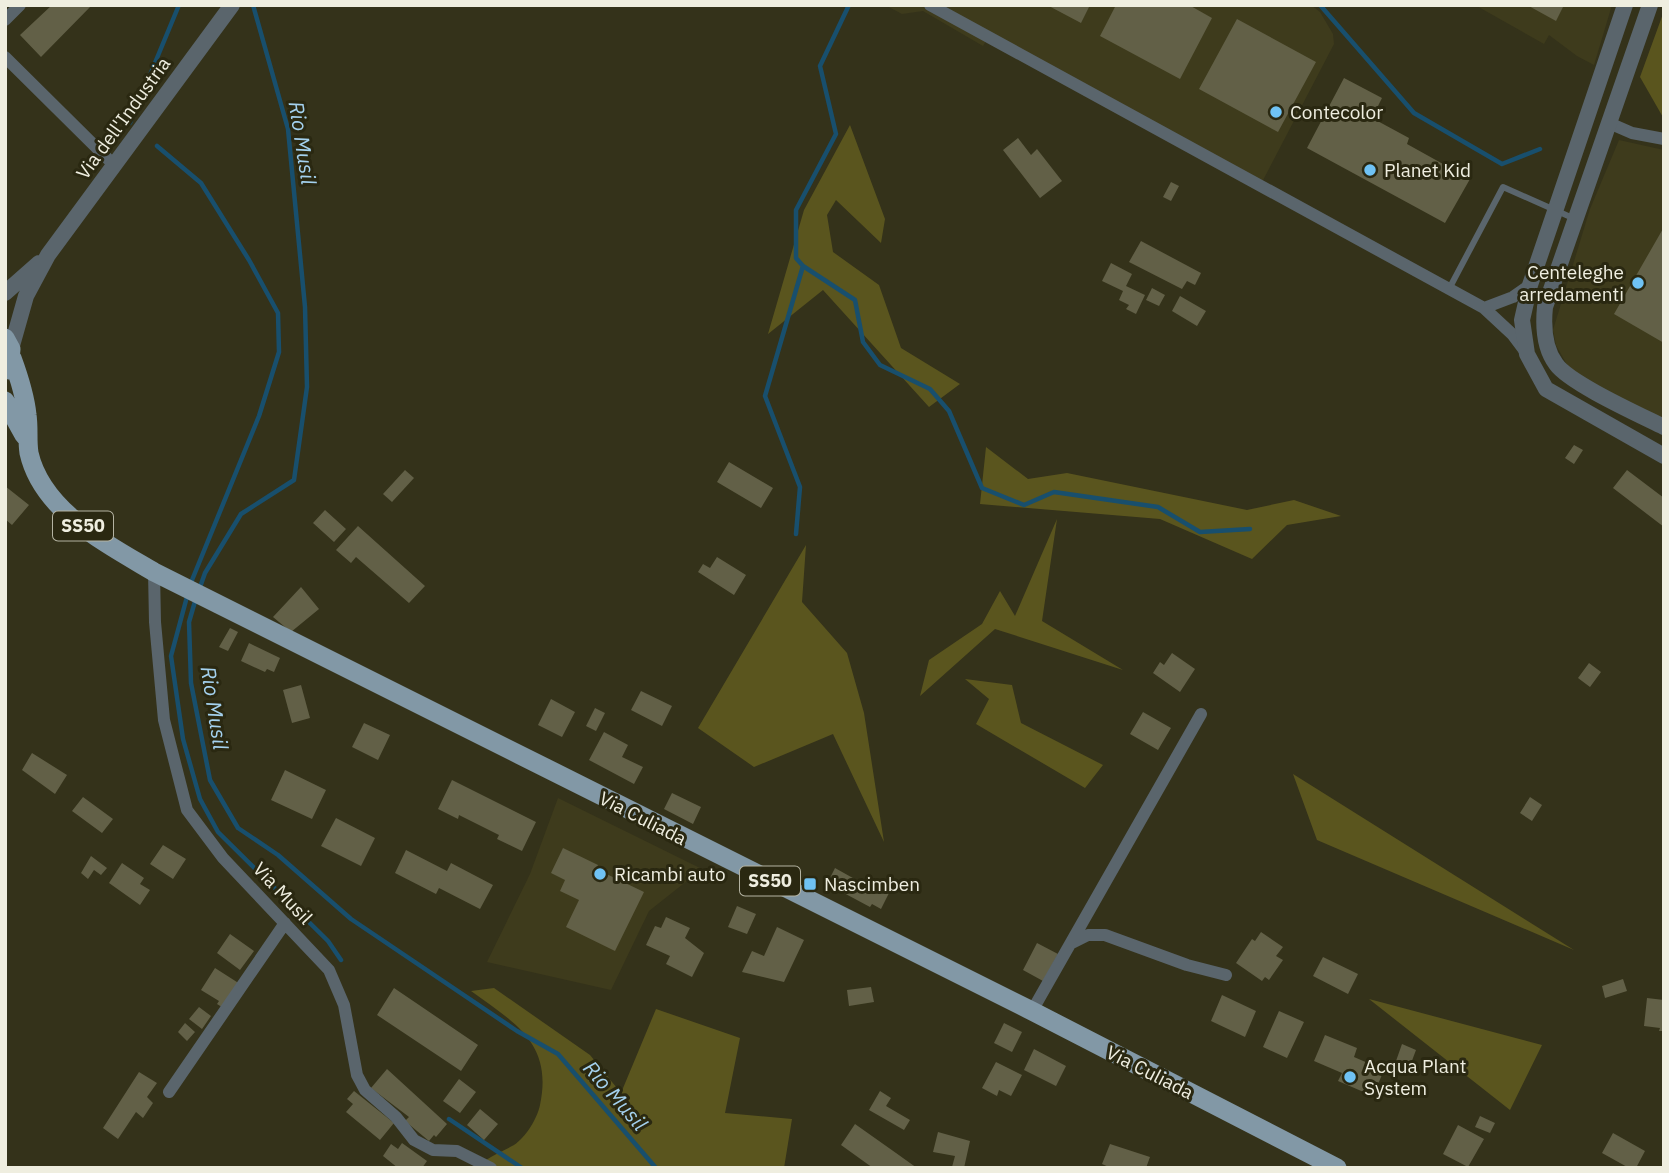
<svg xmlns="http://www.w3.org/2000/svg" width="1669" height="1173" font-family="'IBM Plex Sans',sans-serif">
<rect width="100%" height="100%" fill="#34321a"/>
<!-- built -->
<path fill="#3e3b1c" d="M885,5h426l9,7 13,22 1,10 -73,140 -272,-148 -6,10 -60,-35 -21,3z
M1475,5h137l-18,60 -17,-9 -28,-21 -5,9z
M1619,140l45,10v271l-93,-49 -15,-27 -3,-15 37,-121z
M558,798l144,71 -53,42 -38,79 -124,-28 43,-88z"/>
<!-- green -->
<path fill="#5a551e" d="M1664,11v108l-24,-42z
M850,125l35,94 -4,24 -45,-43 -9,15 6,37 46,33 22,63 59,36 -31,23 -106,-117 -55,44 36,-124z
M986,447l42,32 39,-6 180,37 47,-10 47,16 -54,9 -35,34 -92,-40 -180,-15z
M1057,519l-15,102 81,49 -128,-41 -75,67 9,-36 53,-36 18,-33 15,25z
M806,545l-4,57 45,51 17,60 20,129 -51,-108 -79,33 -56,-39z
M965,679l47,6 9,38 82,42 -18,23 -109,-64 13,-25z
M1293,774l281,176 -257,-110z
M494,988l96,67 31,38 35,-84 84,29 -15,75 67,6 -8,49h-287l-11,-8c9,-6 19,-10 28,-15 12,-8 23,-26 26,-40 13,-62 -25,-82 -69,-114z
M1369,999l173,46 -32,65z"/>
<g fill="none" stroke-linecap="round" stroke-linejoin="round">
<!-- stream -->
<path stroke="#184f6d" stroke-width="4.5" d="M849,5l-29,61 16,68 -40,76v48l7,8 52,34 8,42 17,23 50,24 19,22 33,77 42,17 30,-13 104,15 42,25 50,-3
M1320,5l94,108 88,51 38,-15
M130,123l49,-118
M157,146l44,37 48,77 29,53 1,39 -20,64 -69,169
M796,534l4,-47 -35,-91 38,-130
M199,590l6,-17 36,-59 53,-34 13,-93 -2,-80 -17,-178 -35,-124
M188,593l-17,63 12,83 17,60 18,33 110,109 13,19
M196,598l-7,24 2,61 19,97 28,48 40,27 73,64 166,112 41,23 98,114
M449,1119l73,49"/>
</g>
<!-- building -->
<path fill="#626047" d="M52,5h40l-51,52 -21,-22z
M1047,5h43l-9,18z
M1116,5h73l23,13 -32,61 -80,-43z
M1527,5h37l-8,16z
M1237,19l79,43 -38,70 -79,-43z
M1344,78l38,20 -10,20 37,20 -2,6 63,35 -25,44 -138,-75z
M1018,138l13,17 6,-6 25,32 -22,17 -37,-48z
M1171,182l8,4 -8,15 -8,-4z
M1664,227v116l-50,-29z
M1141,241l60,32 -6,12 -8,-4 -5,8 -53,-27z
M1111,263l21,11 -6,12 19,9 -9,19 -10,-5 3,-4 -10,-5 4,-9 -21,-10z
M1152,288l13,7 -6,11 -13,-6z
M1180,296l26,15 -9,15 -25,-15z
M1574,445l9,5 -9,14 -9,-6z
M729,462l44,26 -12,20 -44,-26z
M405,470l9,8 -22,24 -9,-8z
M1627,470l37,28v29l-51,-39z
M5,486l24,19 -17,20 -7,-6z
M325,510l21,19 -12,13 -21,-19z
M358,526l67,60 -16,17 -53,-46 -5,6 -15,-13z
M717,557l29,18 -12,20 -36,-23 5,-8 7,4z
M301,587l18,22 -28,23 -18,-15z
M230,628l8,4 -10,19 -9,-4z
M249,643l31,15 -6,14 -7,-3 -2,3 -24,-11z
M1172,653l23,16 -15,23 -27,-19 7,-11 4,3z
M1589,663l12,9 -11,15 -12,-9z
M301,685l9,33 -18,5 -9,-33z
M641,691l31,15 -10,20 -31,-16z
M551,699l24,13 -13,25 -24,-12z
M595,708l10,5 -9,18 -10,-5z
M1143,712l28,16 -13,22 -28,-16z
M364,723l26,12 -12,25 -26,-13z
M604,732l24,13 -6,12 21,10 -9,17 -45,-24z
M32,753l35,22 -12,19 -33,-24z
M285,770l41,20 -14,29 -41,-19z
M452,780l84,42 -14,29 -25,-12 2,-4 -40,-20 -1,4 -20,-10z
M672,793l29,14 -8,17 -29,-15z
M83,797l30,22 -11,14 -30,-22z
M1530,797l12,8 -10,16 -12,-8z
M336,818l39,20 -14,28 -40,-20z
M163,845l23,14 -13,20 -23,-15z
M563,848l35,17 -2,4 48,23 -29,59 -49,-24 13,-27 -19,-9 5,-11 -14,-7z
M406,850l41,21 4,-8 42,22 -13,24 -41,-21 -3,6 -41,-21z
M91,856l16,12 -6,7 -7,-5 -6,9 -7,-6z
M122,863l22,15 -4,6 10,6 -10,15 -31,-22z
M835,868l25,14 3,-4 26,15 -8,16 -9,-5 -2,3 -43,-23z
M737,906l19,8 -9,20 -19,-7z
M666,917l24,11 -5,10 19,15 -12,24 -26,-13 4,-8 -24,-11 9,-19 6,2z
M777,927l27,13 -20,42 -42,-10 10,-21 12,5z
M1261,932l22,15 -7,9 7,4 -14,20 -4,-3 -3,4 -26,-18 16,-24 3,2z
M230,934l24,17 -14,19 -23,-17z
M1037,943l21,11 -15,27 -20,-11z
M1323,957l35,17 -10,20 -35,-18z
M215,968l25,16 -15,25 -8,-5 2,-3 -18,-11z
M1623,979l4,12 -22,7 -3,-12z
M871,987l3,15 -25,4 -2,-16z
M394,988l84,57 -17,26 -84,-56z
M1222,995l34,16 -11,26 -34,-16z
M1647,998l17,2v31h-5l1,-3 -16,-2z
M199,1007l12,9 -9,13 -13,-10z
M1279,1011l25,11 -17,36 -24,-11z
M185,1023l10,9 -8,9 -9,-9z
M1004,1023l18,9 -10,20 -18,-9z
M1325,1035l32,13 -3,9 30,13 -11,26 -35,-15 4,-8 -28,-12z
M1402,1044l14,6 -6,16 -14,-5z
M1034,1049l32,17 -10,20 -32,-16z
M996,1062l26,13 -11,21 -12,-6 -2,6 -15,-8z
M387,1069l60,55 -11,13 -2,-2 -5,6 -24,-20 4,-4 -38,-29z
M139,1072l18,11 -10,14 6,6 -10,15 -7,-6 -18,27 -15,-11z
M459,1079l17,13 -16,21 -17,-12z
M354,1091l40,32 -14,17 -34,-28 7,-8 -6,-5z
M880,1091l11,7 -5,8 24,14 -6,10 -35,-20z
M480,1109l18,15 -14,16 -17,-15z
M1480,1116l15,7 -5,10 -15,-6z
M855,1124l41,29 21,15h-44l-32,-23z
M1458,1125l26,14 -16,28 -25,-13z
M938,1132l32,9 -6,27 -12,-1 3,-11 -22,-4z
M1613,1133l32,18 -9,17h-7l-27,-15z
M402,1143l25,18 -5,7h-24l-15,-12 8,-12 7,5z
M1110,1144l40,13 -4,11h-35l-9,-4z"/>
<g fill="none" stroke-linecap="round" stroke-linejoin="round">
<!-- service -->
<path stroke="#5a656c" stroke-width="6" d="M1449,289l54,-102 72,32"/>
<!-- minor -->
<path stroke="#5a656c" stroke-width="12" d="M930,5l554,303
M5,20l15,-15
M5,57l109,108
M1609,123l23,10 32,6
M1527,354l-15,-20 -28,-26 29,-11 17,-12
M154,572l1,50 9,98 23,90 36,48 106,112 15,35 13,70 8,15 31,27 18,23 19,10 24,1 34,17
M1072,943l16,-8h17l82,30 39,10
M1032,1011l169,-297
M169,1092l116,-169"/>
<!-- tertiary -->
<path stroke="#5a656c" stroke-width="16" d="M1625,5l-95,280 -8,35 5,34 19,35 118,67
M1650,5l-105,302c-2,20 -1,41 11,57 13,19 84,51 108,63
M5,293l34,-30
M11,349l15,-53 22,-41 184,-250"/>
<!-- primary -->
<path stroke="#8298a6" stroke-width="19" d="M5,338l6,11 -2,21
M12,358c7,19 13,37 15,57 2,13 0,25 2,38 13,58 78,91 125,119l878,439 305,157
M5,401l19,34"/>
</g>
<!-- markers -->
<g fill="#6fc2f4" stroke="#2a2811" stroke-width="2.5">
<circle cx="1276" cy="112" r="7"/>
<circle cx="1370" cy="170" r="7"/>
<circle cx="1638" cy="283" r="7"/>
<circle cx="600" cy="874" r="7"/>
<rect x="803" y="877" width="14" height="14" rx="3.5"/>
<circle cx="1350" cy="1077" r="7"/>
</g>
<g text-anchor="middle" stroke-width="6" stroke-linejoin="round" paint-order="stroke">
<!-- shield labels -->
<g fill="#2a2811" stroke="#b4b3a2" stroke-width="2">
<rect x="53" y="511.5" width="60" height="29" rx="5"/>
<rect x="740" y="866.5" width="60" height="29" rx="5"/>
</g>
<g font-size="18" font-weight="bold" fill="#efeee0">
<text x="83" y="532">SS50</text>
<text x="770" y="887">SS50</text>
</g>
<!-- poi labels -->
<g font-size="19" fill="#efeee0" stroke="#2a2811" text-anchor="start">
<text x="1290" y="119">Contecolor</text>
<text x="1384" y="177">Planet Kid</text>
<text x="1624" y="279" text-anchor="end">Centeleghe<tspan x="1624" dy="22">arredamenti</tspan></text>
<text x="614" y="881">Ricambi auto</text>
<text x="824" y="891">Nascimben</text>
<text x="1364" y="1073">Acqua Plant<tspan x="1364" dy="22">System</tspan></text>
</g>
<!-- street labels -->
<g font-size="19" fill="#efeee0" stroke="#2a2811">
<text transform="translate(123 118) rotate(-54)" y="7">Via dell'Industria</text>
<text transform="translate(643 818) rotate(27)" y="7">Via Culiada</text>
<text transform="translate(283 893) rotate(47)" y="7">Via Musil</text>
<text transform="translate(1150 1072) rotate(27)" y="7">Via Culiada</text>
</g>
<!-- water labels -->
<g font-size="21" font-style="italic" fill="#a4d1ee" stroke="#2a2811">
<text transform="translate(302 143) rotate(81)" y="7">Rio Musil</text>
<text transform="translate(214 708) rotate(81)" y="7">Rio Musil</text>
<text transform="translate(615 1096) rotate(49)" y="7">Rio Musil</text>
</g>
</g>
<!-- border -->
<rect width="1669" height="1173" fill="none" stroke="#efeee0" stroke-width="14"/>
</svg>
